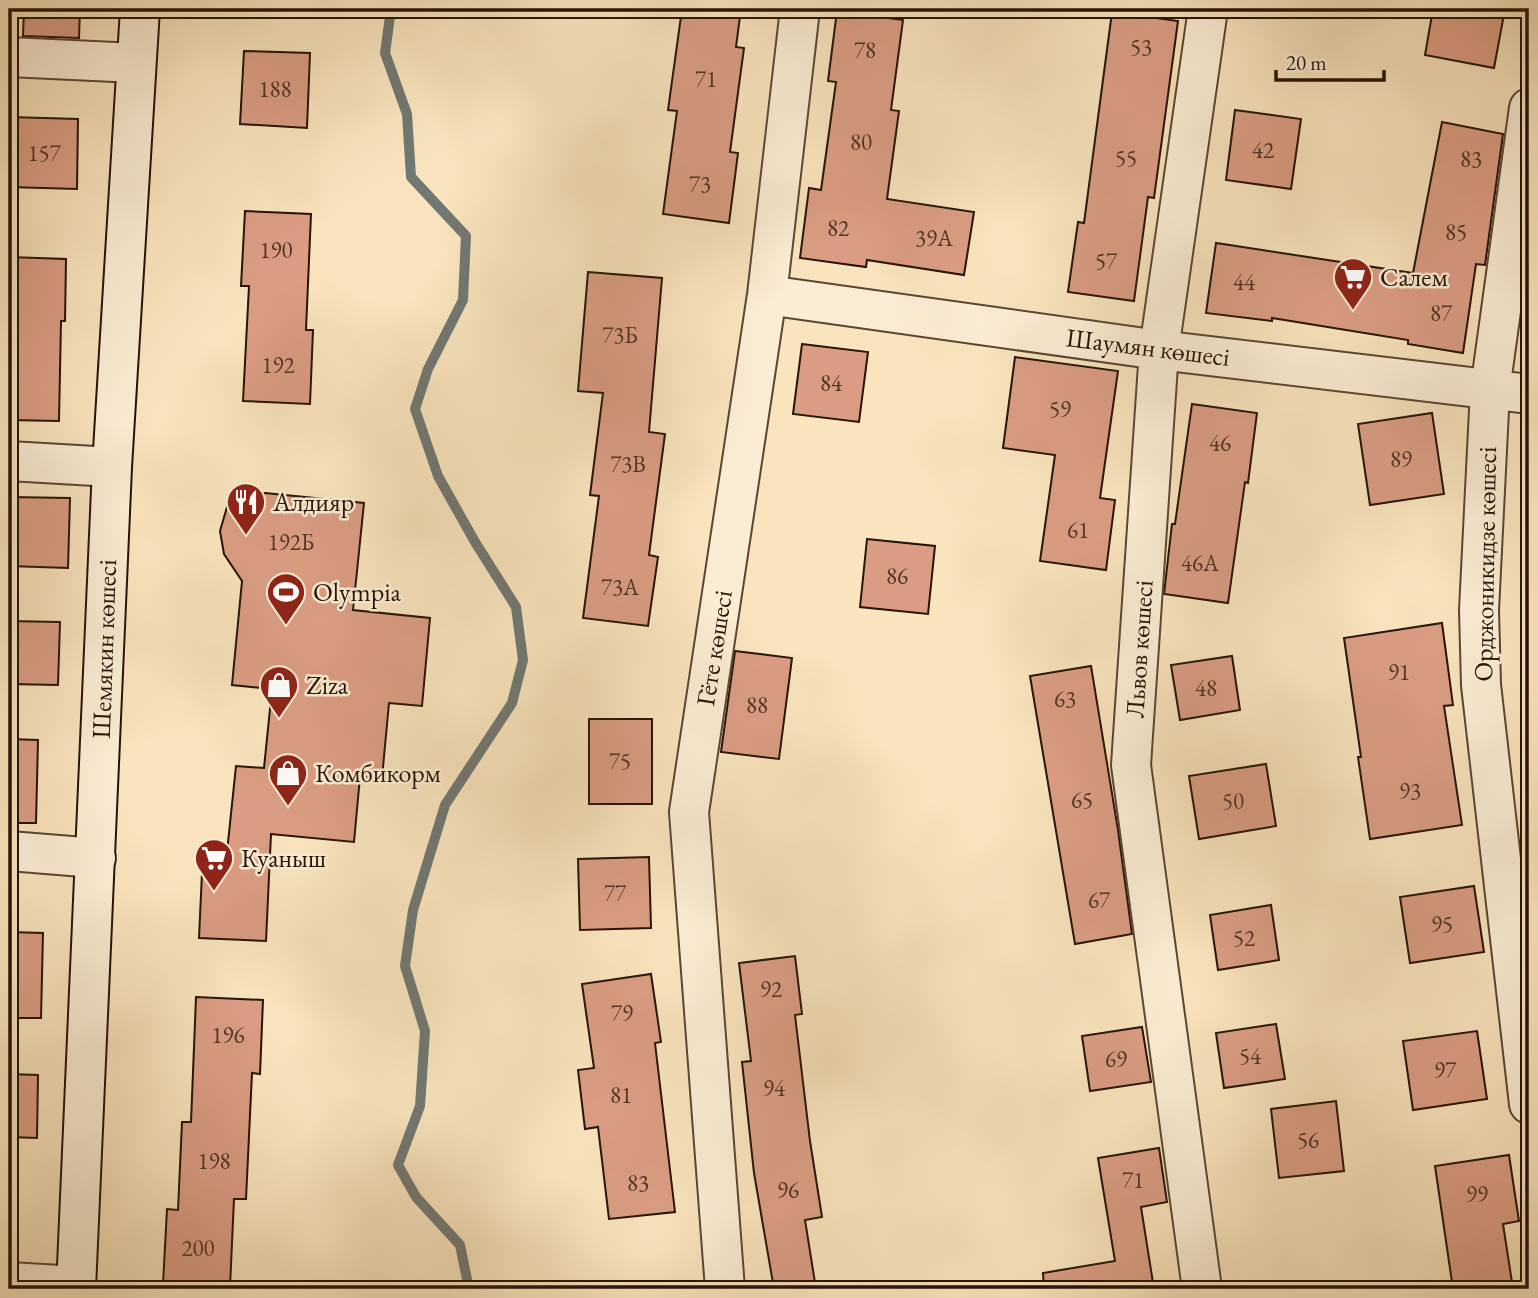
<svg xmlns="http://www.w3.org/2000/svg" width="1538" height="1298" font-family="'EB Garamond',serif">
<rect width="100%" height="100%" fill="#f9e4bd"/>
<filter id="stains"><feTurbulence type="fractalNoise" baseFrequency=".00286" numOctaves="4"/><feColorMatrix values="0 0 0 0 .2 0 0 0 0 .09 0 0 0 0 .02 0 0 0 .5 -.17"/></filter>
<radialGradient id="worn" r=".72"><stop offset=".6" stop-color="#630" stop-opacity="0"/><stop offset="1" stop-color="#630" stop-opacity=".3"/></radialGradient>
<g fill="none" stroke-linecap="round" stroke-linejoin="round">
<!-- stream -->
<path stroke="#717873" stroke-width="10" d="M391,9l-6,44 22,61 4,63 55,59 -3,64 -35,69 -13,40 23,67 37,66 41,65 7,53 -11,43 -67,102 -32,105 -8,56 20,65 -5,75 -22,59 18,32 44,48 9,44"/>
</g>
<!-- building -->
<path fill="#da9d83" stroke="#251305" stroke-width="2" d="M24,9h56l-1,29 -56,-2z
M682,9h59l-5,38 8,1 -14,104 8,1 -9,70 -66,-9 14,-103 -9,-1z
M1433,9h72l-11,59 -69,-13z
M837,11l66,9 -12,90 8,1 -12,88 87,13 -10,63 -97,-15 -1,7 -66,-9 9,-70 12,2 15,-108 -8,-1z
M1112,12l66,9 -24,177 -6,-1 -14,104 -66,-9 10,-70 6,1z
M244,51l66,2 -3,75 -67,-4z
M1235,110l66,9 -10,70 -65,-9z
M10,117l68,2 -1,70 -68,-2z
M1442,122l61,12 -18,131 -9,-1 -13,89 -55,-9v-4l-136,-22v3l-66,-8 10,-70 197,30z
M245,211l66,3 -5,116h7l-3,74 -67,-3 6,-115h-8z
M9,257l57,2 -1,62h-4l-2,100 -50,-1z
M588,272l74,6 -13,154 16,2 -16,121 9,2 -10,69 -65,-8 16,-122 -9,-1 13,-102 -25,-2z
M802,344l66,8 -9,70 -66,-8z
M1015,357l103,14 -18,127 15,2 -9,70 -66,-9 15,-106 -52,-7z
M1192,404l65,9 -9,70 -3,-1 -17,121 -64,-9 8,-70h3z
M1432,413l12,81 -74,11 -12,-81z
M265,493l99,10 -11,107 77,8 -8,88 -33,-3 -7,75 -22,-1 -6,65 -83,-8 -5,107 -67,-3 4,-87 24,1 9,-86 28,2 8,-79 -40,-4 10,-104 -18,-27 -4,-23 7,-24 17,-11z
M9,497l61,1 -2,70 -59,-2z
M867,539l68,7 -7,68 -68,-7z
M9,621l51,1 -2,63 -49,-1z
M1442,623l11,82 -9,1 18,119 -92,14 -12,-82h3l-17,-119z
M735,651l57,7 -13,101 -58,-7z
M1232,656l8,54 -60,10 -9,-55z
M1091,666l27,164 14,104 -57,10 -45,-268z
M589,719h63v85h-63z
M9,739l29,1 -2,83h-27z
M1266,764l10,62 -77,13 -10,-63z
M649,857l2,71 -71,2 -2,-71z
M1474,886l10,66 -74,11 -10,-66z
M1271,905l8,55 -61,10 -8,-55z
M9,932l34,1 -2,85h-32z
M795,956l7,58 -7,1 15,126 12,76 -17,3 11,69h-42l-20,-116 -12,-111 9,-1 -12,-98z
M651,974l10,68 -6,1 20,169 -66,7 -11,-92 -13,2 -7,-59 16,-2 -12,-84z
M196,997l67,3 -3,74 -8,-1 -6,126h-12l-4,88 -67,-3 4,-75 11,1 4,-88h9z
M1276,1024l9,55 -61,9 -8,-55z
M1142,1027l9,55 -61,9 -8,-55z
M1477,1031l10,68 -74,11 -10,-69z
M9,1074l29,1 -1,63 -28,-1z
M1336,1101l8,70 -65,7 -8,-69z
M1159,1148l8,54 -26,5 13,82h-110l-1,-16 72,-12 -17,-103z
M1509,1155l10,66 -16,3 10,65h-60l-18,-123z"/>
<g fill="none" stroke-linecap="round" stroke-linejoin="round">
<!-- minor casing -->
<g stroke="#5a4733" stroke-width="42">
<path id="minor" d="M9,57l127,6
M1529,108l-39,282 -11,220 2,75 48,419
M767,295l392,55 370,44
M9,461l103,6
M9,851l87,7
M9,1282l68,4
M725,1289l-36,-477 78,-517 33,-286
M1202,1289l-71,-524 28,-415 49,-341"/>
</g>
<!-- secondary casing -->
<g stroke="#251305" stroke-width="42">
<path id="secondary" d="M76,1289l36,-822 28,-458"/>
</g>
<!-- minor -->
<use href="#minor" stroke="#fbedd4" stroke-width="38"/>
<!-- secondary -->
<use href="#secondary" stroke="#fbedd4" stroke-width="38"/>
</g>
<!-- icons -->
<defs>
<g id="supermarket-pin" transform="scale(2.0125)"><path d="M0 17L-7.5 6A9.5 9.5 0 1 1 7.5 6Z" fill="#8f2418" stroke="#fbedd4"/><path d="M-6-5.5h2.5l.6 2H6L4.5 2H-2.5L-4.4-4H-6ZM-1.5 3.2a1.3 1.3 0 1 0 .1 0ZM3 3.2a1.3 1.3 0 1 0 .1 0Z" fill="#fff"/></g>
<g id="restaurant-pin" transform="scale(2.0125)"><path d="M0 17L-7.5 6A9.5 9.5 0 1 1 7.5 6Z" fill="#8f2418" stroke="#fbedd4"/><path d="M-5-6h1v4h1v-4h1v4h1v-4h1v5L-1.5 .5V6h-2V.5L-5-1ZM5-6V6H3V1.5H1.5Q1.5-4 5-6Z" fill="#fff"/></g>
<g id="stadium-pin" transform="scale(2.0125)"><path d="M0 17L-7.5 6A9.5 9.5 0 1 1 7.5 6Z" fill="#8f2418" stroke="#fbedd4"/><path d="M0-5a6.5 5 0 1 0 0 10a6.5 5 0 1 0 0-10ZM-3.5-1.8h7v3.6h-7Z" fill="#fff"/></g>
<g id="shop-pin" transform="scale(2.0125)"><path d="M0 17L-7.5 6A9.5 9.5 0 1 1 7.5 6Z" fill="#8f2418" stroke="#fbedd4"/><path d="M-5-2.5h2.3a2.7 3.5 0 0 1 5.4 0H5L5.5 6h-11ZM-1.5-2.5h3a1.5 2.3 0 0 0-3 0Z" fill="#fff"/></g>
</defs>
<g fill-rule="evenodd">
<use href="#supermarket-pin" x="1353" y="277"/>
<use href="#restaurant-pin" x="246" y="502"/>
<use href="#stadium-pin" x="286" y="592"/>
<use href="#shop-pin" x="279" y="685"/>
<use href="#shop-pin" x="288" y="773"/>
<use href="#supermarket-pin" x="214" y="858"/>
</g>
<g text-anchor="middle" stroke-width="5" stroke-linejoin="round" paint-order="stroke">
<!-- number labels -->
<g font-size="23" fill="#523624">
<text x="1141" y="55">53</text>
<text x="865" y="58">78</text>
<text x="706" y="87">71</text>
<text x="275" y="97">188</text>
<text x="861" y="150">80</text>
<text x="1263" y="158">42</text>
<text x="44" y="161">157</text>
<text x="1126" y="166">55</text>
<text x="1471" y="167">83</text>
<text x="700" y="192">73</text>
<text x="838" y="236">82</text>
<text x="1456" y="240">85</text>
<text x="934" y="246">39А</text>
<text x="276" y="258">190</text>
<text x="1106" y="269">57</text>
<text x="1244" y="290">44</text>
<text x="1441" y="321">87</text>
<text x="620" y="343">73Б</text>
<text x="278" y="373">192</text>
<text x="831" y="391">84</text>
<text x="1060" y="417">59</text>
<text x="1220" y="451">46</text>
<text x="1401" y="467">89</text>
<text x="628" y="472">73В</text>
<text x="1078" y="538">61</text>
<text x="291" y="550">192Б</text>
<text x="1200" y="571">46А</text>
<text x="897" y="584">86</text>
<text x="620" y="595">73А</text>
<text x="1399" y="680">91</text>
<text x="1206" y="696">48</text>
<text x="1065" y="707">63</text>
<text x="757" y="713">88</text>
<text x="620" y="769">75</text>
<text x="1410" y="799">93</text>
<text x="1082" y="808">65</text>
<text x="1233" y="809">50</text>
<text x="615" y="901">77</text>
<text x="1099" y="908">67</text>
<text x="1442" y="932">95</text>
<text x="1244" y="946">52</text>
<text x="771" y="997">92</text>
<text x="622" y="1021">79</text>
<text x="228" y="1043">196</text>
<text x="1250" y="1064">54</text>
<text x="1116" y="1067">69</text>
<text x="1445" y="1078">97</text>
<text x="774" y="1096">94</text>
<text x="621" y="1103">81</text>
<text x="1308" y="1148">56</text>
<text x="214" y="1169">198</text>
<text x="1133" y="1188">71</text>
<text x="638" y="1191">83</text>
<text x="788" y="1198">96</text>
<text x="1477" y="1202">99</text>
<text x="198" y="1256">200</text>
</g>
<!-- poi labels -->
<g font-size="26" fill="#251305" stroke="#fbedd4" text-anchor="start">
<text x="1380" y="286">Салем</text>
<text x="273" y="511">Алдияр</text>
<text x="313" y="601">Olympia</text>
<text x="306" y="694">Ziza</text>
<text x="315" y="782">Комбикорм</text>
<text x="241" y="867">Куаныш</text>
</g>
<!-- street labels -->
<g font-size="26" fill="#251305" stroke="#fbedd4">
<text transform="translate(1148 347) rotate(7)" y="9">Шаумян көшесі</text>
<text transform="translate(1485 564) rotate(-89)" y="9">Орджоникидзе көшесі</text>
<text transform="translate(714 648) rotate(-81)" y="9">Гёте көшесі</text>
<text transform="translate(104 649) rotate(-88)" y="9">Шемякин көшесі</text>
<text transform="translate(1139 649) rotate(-86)" y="9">Львов көшесі</text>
</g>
</g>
<!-- margin -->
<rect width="1538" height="1298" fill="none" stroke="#f9e4bd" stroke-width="35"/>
<rect x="10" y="10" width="1517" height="1277" fill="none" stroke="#251305" stroke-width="3.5"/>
<rect x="18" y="18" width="1503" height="1263" fill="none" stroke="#251305" stroke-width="2"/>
<!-- scale -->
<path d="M1276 70v10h108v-10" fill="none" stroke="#251305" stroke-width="3.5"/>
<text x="1286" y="70" font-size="21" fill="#251305" stroke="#fbedd4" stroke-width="5" paint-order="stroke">20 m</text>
<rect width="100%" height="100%" filter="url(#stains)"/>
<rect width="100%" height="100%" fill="url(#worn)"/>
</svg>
